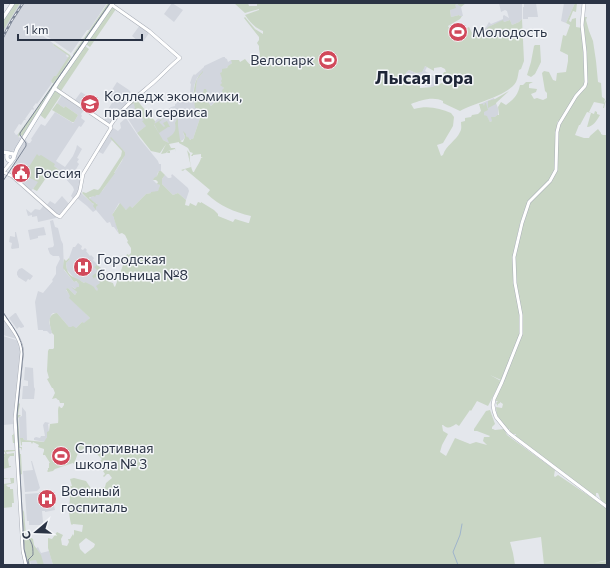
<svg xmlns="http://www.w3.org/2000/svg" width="610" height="568" font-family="Commissioner,sans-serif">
<rect width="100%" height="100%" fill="#e4e7ec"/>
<!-- built -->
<path fill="#d2d6de" d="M20,3h87l-18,27h-2l-16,23 -20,-14 -6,-4 1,-2h-3l-1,2 12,9 -1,1 14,9 -1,2 3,2 -13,18 -5,5 1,2 -15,21 -1,-1 -3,4 1,2 -1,1 -1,-1 -7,10 1,1h-2l-3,5 -2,-1 -5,8 2,3 2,-1v3l3,1 1,1 -7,11 -3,1 -7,1 -2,-1v-120z
M172,3l11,7 -9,12 -10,-8z
M499,3h23v16l-3,3 -7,3 -2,-5 -6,2 -1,-1 -11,4 -8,8 -1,-1 6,-10 2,2 12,-5v-3l1,-1 5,3 -2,-7 -2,-1 -4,2z
M524,3h20h-8l2,14h-10v2h-5v-12h1z
M564,3h11l-9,20 -5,-2z
M457,4l4,3 2,9h-3l-1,-1 -8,2 -1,-7 4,-5z
M140,25l9,8 -6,9 -4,-2 -1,1 -6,-5z
M223,57h2v1l2,1 1,3 3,-2 2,2 -11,10 -1,3 2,4 -1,7 2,2 -2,9 -4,1 -7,8 -4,-5v-2l-2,-6 1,-4 -3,5 3,1v7h-2l-2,-2h-4l-3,-4 2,-16 6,-8 -6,6 -3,8 -1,13 1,1 4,14 3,1 -8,24 -2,1 -2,-1 -6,-6 2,4 -2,3 -14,3 -8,-4 -8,-16 18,-16 4,-1v-2h1l4,-7 4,5 3,1 2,-1 2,-18 -1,-1 2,-6 2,-3 1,1 9,-8v-1z
M425,66l2,1 -2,4 15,9 -3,5 -5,2 -6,-1 -18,-10h-3l1,-3 3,-3 7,3z
M117,82l12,8 6,7 -25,28 -7,-4 3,-4 -1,-2 2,-4 5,-8 -6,-4z
M81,92l16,10 -4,7 -4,-3 -2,2 -12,-8z
M62,95l23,14 -4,5 1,2 -1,2 4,3 -4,6 -2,-1 -23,35 9,6 8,-11 3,-7 1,-4 5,4 -5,9 2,1 -2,3 2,2 -5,9h-2l6,6h2l2,1 -2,10 -6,10 -3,-4 3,-6 -1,-3 -8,-9 1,-3 -3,-3 -2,2 -2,-4 -5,-4 -25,5 -5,7 6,-1 9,5 -9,10 -10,-9 3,-4 -9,-7 3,-4 -4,-3 3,-5v-8l9,-13 3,4h2l2,-3 -1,-1 10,-15 4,2 10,-14 18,11 1,-1 4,-7 -13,-9 -1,2 -7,-5z
M494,98l4,10v7h-1l-5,6 -2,1 -3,-5 -3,-2 -4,-11z
M133,101l16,23 -12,9 -14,-22z
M126,118l14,21 18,22 1,3h2v7l-3,1 -1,4 -4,4 3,3 4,2 -2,7h-6l-1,1 -5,1 -14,14 -6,2 -7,-7 -7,12 3,2 -1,2 4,10h-1l2,5 -5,-7h-2l-2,-5 -3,1 -11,-13 -3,2 -6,-6 -10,-8 3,-6 12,11 3,2 1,2 1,-3 -8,-5 2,-2 7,-3 5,-4 19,-29 3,-9 -13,-12 -9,14 -6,-3 15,-24 6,4 3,-3 -1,-5z
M172,174l16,14 1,3 -3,9 -8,-7 -5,2 -11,-11v-5l3,-4 3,3h2l2,-1 -1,-1z
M62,196l7,8 -10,11h-1l-12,-9 4,-5 5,3z
M44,205l12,12v1l-18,4 -1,-6 -5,1v-2l-4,1 -2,-7 5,4 4,-4 5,1z
M53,220l2,7 3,1 3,12 2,4 1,26 10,12 1,-1 5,3 -1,3 -4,2 -3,-3 5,6 -2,3 -7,-7 -2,2 12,16 12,12 -6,6 -2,-2 -6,6 -7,-1 -12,-14h-4l-2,2 -2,7 3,11 -2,1 -3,-3h-4v-1h-5l-3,-28 3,-11 5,2 10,-12 -1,-1 4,-6v-7l4,-8 -1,-3h-6l-3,-2 -2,-5v-1l5,-1 1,-2 -4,-24z
M44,227l2,8 -8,1v2l-8,2 -2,-10z
M15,232h1l3,13v3l-7,1 -1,-1 1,-5 -3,-1 1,-6 5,1z
M78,243l4,3 -1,3 2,1 2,-2 2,2 -1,1 4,5 1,-1 3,3 -1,2 12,12 -8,20 -12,-10 -1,1 -3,-2 -7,-3 -7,-8 -1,-7 4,-4 -1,-1 4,-11h2z
M22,268l11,8 -3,4 -2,-1 -2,3 -8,-5v-1l-1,-1v-3l2,-3z
M15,313h1l4,7 4,6v1l-3,1 -2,-1 -2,2 -8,-11z
M3,316l14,23 -14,-4z
M3,336l16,5 2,7 -7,76 -11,1z
M25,367l8,1 1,19 1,2 -1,10h-12l1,-13h5v-5l-4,-1z
M22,407l4,5 1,28h-3l-1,-2h-3l-1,-21 3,-1z
M45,422l5,1 -2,1 1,8h-2v5l-2,5 -11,-2v-2l2,-1 4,1 1,-2h4l-2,-11z
M31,461h1l8,27 -3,3 -12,1 -2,-21 10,-1z
M53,492v2l-1,1 3,15 -10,2v-1h-3l1,11 -1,3h-13v-4h-2l-2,-27z
M38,547l3,6 8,-2 4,14h-22l-1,-4 4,-1 1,-11z"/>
<!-- green -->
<path fill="#c9d6c5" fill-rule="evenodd" d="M14,3h6l-17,28v-12z
M108,3h3l-37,53 -1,-2z
M234,3h14l1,3h8v-3h209l-5,4 -4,-3 -2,1 1,3 -6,2 1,7 8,-2 1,1h2l-2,3 -12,7 4,7 11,-7 2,3 4,-2 3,6 8,-2 1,-1h2l-1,2 2,1 4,-6 15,-7 1,2 6,-2 2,5 7,-3 3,-3 2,42 -3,8 -2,1c-1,4 -1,8 -3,12 -8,14 -42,21 -56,29l-17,-8v-2c-9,-5 -23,-1 -32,3l3,5c13,-4 26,-1 37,4l3,4 -1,9 -10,17 -6,2 4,11 2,-1c3,-10 13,-14 17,-23 2,-3 1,-7 1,-10l4,-1v-3l6,-1 1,-2 6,-1 3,-3 -2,-7h4l1,2 1,-3h1l2,7 -4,2v3l3,1 3,6 2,-1 -1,-4h4l2,-2h2l-1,-8 3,-5 5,3c8,-6 12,-10 14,-20h3l3,-3h7l-4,2v4l8,1 -1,3 -5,2 3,5 3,-1 6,2 4,-2v-5l-2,-2 -3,-18 2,-2 5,1 4,8 3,1 1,-8 9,-1 2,-11v-6l-8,-4 3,-16 3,1 4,-11 -4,-2 9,-20h2l-1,9 -3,-1 -4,10 2,1 1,-3 4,-1v9l6,1 3,24v33l-26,36h-1l-1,2 1,1 -2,45 -3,6 -7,8 -18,18 -8,22 -5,22 -2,25 7,39v24l-19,47 -11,-5 11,6 -13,25 -11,-5 -6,10 -1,-1 -11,16 -3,-2c-6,4 -8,5 -13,1h-1l1,6 5,3 -6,11 -2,7 6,4 9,-18 15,6 6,-2 11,3 -4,-4 1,-4h5l1,-1 -13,-5h-3v-2l12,-18 4,-1 5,14 -3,3v2h1l2,1 9,-1 3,6 48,35 -1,6 1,1 3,-2 49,33v52l-13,3 13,-2v4h-63l-3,-28 -31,5 3,11 2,12h-462l-5,-17v-10l4,1 5,-7 6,3 -2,4 1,6 5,1 2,-4 -1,-3h2l3,-5 1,2v-6l8,2 1,-7 -10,-1 -1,1 -1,-1c-1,-5 -2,-9 -2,-14 0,-8 3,-16 -2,-23l5,-1 -2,-7 4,-1 12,3 6,9v2l4,-3 9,-2 1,-4 6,-5 -3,-4h-2l-3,3 -1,-1 2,-2 -2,-3 3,-2 1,-5h-5l-2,-3 2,-2 -14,-14 -10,8 -4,11 -1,-1 -18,6 -2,2 -5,1 -1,-1 1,-1v-2h1v-5h1l-5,-8h-2v-1l1,-3v-2l-6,-2 1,-2 -6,-3 -1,2 -1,-2h-9v4l-1,-1 -1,-7h3l1,2 20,2 3,-5v-5l2,-1 1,-7 8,-1c1,-5 -1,-13 1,-17l2,2h1l2,-3v-2h-4l-1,-3h-1l-2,-2 -4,1 3,-6 -2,-5h-1l-5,-9 2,-1 -2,-7 1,-20 1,-2h4l1,-1v-13l-2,-2c-2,-7 -6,-19 5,-20l12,14h2l2,-1 3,2 6,-6 2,1 6,-5 -21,-20 1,-2 -4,-7 2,-1 7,7 2,-3 -6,-5 4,2 2,-2h2v-3l-3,-3 -2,1 -11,-14 1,-9 2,2 3,-3 1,1 -4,4c1,16 8,12 18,20l1,-1 6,3 3,2 1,2 2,2 1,-2 -2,-3 4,-3c-1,-3 -3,-5 -5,-6l-1,2 -2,-3 4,-3 1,-3 -3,-3 3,-2 6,5 1,2v4h1l2,5 6,2 1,3 1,1 12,-33 2,1 2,-2v-5l-4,-6 1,-1 -3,-6 -3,-2 -3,1 -5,-15v-2l-2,-2 8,-12 6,7 4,-4 2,2 14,-14 5,-1v-1l7,-1 2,-6 -3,-1 1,-2 -2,-2h-3l1,-2 3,-2 2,-5h2l4,4 -3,4v5l11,11 5,-2 8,7 -1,5 4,1 1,-3 6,3 2,-4 3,1v-1l13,8 4,4v2l15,6 2,-3 13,4h1l2,-7c-17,-4 -31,-10 -44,-22l3,-4 -25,-21 -2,2 -2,-1 10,-3 -4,-17 3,4c-1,5 1,14 3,18h1c2,-5 6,-9 7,-14l2,-1h-2v-3l-8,1v1h-2l2,-3 -3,-1 -2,-4 -9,-5v-1l-10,2 2,4h4l1,4 -1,-3 -7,2h2v2h-3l1,-2 -2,2 -5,1 5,-10 -6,9 -9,-2 -14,-18 9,-7 -4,-5 2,-1 -9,-11 -1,-6 -5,3 -1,-1 8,-6c6,7 12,15 19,22v1l-1,3 9,15 6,3 -2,-5c6,-3 10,-7 8,-15l2,-4h1v7l2,14 2,1 -2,1h3l2,-5 -2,-6 3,3v2l3,2v1l2,1v-1h2l8,-24 -3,-1 -1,-6h-2l-1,-8h-1c2,-14 0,-18 10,-29v1l-6,8 -2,16 3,4h4l2,2h2v-7l-3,-2 1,-4h2l1,3 -2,1 3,3 -2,1 1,1v3l4,5 8,-8 3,-1 1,-3 -1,-4 2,-2 -4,-3 2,-2 -1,-2 1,-2 -2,-6 2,-1v-3l5,-1 1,-2 4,-3 -1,-3h8l1,2 5,-3c3,3 5,8 10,5l-1,-7 5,-1 1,-1 -1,-6v-3l-2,-3 2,-3v-3l-15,-19 1,-1 10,12 8,5v-3c-8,-3 -13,-9 -18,-16l14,-5v-1l-14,4zM425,66l9,5v-3l7,-1 4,2 1,3h-2l-4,8 2,1v2l-10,4 -12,1v-3l-7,-5 -8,-3 1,-4 3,-3 7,3 6,-1zM86,538l9,6 -1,3 -9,7 -5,-5 -1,-5z
M112,6l4,3 -26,38 -3,-2 -1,-1z
M583,17h4l-1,3 3,11 4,10 3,20 2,21 3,1 1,14 3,2 -1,4 2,-3 -2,8h-1l1,-4 -10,-2 -5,10 5,2 1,-3 2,1v2l3,1c-3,5 -7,12 -13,12l4,-14 -4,-1 -7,13h-1l-4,10 9,3h5l1,-2 8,-7 3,4v1l2,1h3l1,-1v370c-6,-1 -7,-6 -9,-11h-2v3h-2l-79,-60 1,-2h-4l-2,-1v-4l-2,2c-6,-8 -12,-13 -12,-24l6,1 1,-4 -3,-2v1l-2,1v2l-2,-3 2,-2h-3l27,-71 -6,-43 -1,-27 1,-9 12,-47 20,-21 9,-14 2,-43 18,-30 8,-10 -2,-60z
M54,44l16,11 1,2 -7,11 8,-11 1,1 -50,78 -3,-1 -2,2v-3l20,-27 18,-28 -3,4h-1l-1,-2 3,-5h2l13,-20 -16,-11z
M535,45h5l1,17 -6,12 -4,3 -4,-2 4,-13 3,-16z
M85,46l4,3 -28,42 -5,-3 19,-28z
M54,90h2l5,5 -16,24 -5,-4z
M509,91l-13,12v1l-8,4v-7l7,-2z
M57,103l7,5 1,-2 13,9 -4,7h-2l-20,-12z
M167,116l-8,6 5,5 1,-1 -2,-3 4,-2 3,6h-2l-9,6 -5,-9z
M111,137l14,15v3l-11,18h1l-16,22h-3l-1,2 -1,-1 -3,1h-1l-1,1 9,7 -2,2v3l-3,-4 1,-2 -2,-1 -10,-10 1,-1 3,1 8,-4 4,1 2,-2 21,-32 1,-5 -12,-13z
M37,154l2,2 2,-1 14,9 -1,2 5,4 2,4 -2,1h-3l-3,3h-7l-9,13 -4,-2 5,-7 -8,-4 -1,1 -3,-1 -1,1 -1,-1 4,-7 -1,-1z
M18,402l2,2 -2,11h3l-3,3 2,29h2v4l-1,-3h-2l1,6h1l1,20 -2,1 -5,-51z
M13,433l1,2h1l1,14 -1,2 -9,1 1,2 7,-1v3h-8h4l-2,3 1,7h2v1l-8,2v-12l2,-1h-2v-2h2v-2h-2v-1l2,-1 1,2v-2h9v-7h-2l-1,-8h1z
M3,478h11v5l-8,2 2,2h2v2h3l1,14h-2v4l-9,1v-26h1l-1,2 8,-1 -1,-5 -7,1z
M23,510l1,2 2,23 7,4 1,6 7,10 3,10h-6l-2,-5 -6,1v4h-3l-4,-14 -2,-40z"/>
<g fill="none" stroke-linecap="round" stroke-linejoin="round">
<!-- stream -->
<path stroke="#9fb4cc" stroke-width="1" d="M458,565l-5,-13 7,-17 2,-11"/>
<!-- secondary casing -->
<g stroke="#a9aeb7" stroke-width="4">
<path id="secondary" d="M584,3l-2,22 3,27 1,30 -1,4 -9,10 -17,28 -2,8 -1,38 -6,11 -21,21 -7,21 -8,34 1,26 6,32v19l-19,48 -8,17 -1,6 1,6 2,6 13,16 98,74
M54,88l56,38
M3,172l9,4 44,39 4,2 18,-22 2,-5 3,-16 28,-46 -1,-2c11,-18 29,-31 44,-44 9,-8 17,-17 26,-24l-31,-27 -37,-26
M3,172l9,-11
M3,316c7,10 18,22 19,36l-7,67 8,132 3,14"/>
</g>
<!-- primary casing -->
<g stroke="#a3abb8" stroke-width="4.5">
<path id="primary" d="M3,18l10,-15
M3,152l10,2 1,4 -3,3 -3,-1 -1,-2v-3l2,-2
M14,157l3,-8 41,-67 55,-79"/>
</g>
<!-- secondary -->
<use href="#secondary" stroke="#fff" stroke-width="3"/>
<!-- primary -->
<use href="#primary" stroke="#fff" stroke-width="3.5"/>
<!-- tram -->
<path stroke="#7d8696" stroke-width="1" d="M3,181l23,-35v-3l-6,-8v-2l90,-130
M3,312c8,13 20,26 20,42l-6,61 7,134 4,16
M23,531c1,7 6,5 8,11 2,3 2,9 2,13l-5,5 1,5"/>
<!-- rail casing -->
<g stroke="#7d8696" stroke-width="2.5">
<path id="rail" d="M3,37l9,-17 11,-17"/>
</g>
<!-- rail -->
<use href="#rail" stroke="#f4f6f9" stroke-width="1" stroke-dasharray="3" stroke-linecap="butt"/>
</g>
<!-- icons -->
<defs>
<g id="stadium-disc" transform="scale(1)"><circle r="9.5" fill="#d1495b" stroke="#f4f6f9"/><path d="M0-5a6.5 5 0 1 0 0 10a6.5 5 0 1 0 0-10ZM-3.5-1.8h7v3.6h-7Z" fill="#fff"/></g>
<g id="university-disc" transform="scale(1)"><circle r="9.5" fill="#d1495b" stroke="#f4f6f9"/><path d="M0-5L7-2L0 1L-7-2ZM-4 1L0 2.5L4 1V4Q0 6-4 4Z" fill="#fff"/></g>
<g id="civic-disc" transform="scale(1)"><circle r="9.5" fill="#d1495b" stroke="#f4f6f9"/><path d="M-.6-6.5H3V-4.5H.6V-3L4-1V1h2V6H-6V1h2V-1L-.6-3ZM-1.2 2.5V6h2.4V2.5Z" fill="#fff"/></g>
<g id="hospital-disc" transform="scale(1)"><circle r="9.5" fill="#d1495b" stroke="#f4f6f9"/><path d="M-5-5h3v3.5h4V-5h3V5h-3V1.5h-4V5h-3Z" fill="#fff"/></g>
</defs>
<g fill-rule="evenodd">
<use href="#stadium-disc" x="458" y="32"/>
<use href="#stadium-disc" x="328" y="60"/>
<use href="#university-disc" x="90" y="104"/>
<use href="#civic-disc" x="21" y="173"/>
<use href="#hospital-disc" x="83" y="267"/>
<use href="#stadium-disc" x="61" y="456"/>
<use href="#hospital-disc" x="47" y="499"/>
</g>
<g text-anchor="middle" stroke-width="3" stroke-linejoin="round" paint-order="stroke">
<!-- poi labels -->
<g font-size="14" fill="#2b3445" stroke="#f4f6f9" text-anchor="start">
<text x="472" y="37">Молодость</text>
<text x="314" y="65" text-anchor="end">Велопарк</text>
<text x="104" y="101">Колледж экономики,<tspan x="104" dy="16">права и сервиса</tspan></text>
<text x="35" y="178">Россия</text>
<text x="97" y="264">Городская<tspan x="97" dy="16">больница №8</tspan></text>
<text x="75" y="453">Спортивная<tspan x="75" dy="16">школа № 3</tspan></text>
<text x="61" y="496">Военный<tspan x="61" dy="16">госпиталь</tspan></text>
</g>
<!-- district labels -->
<g font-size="18" font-weight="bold" fill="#1d2536" stroke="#f4f6f9">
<text x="424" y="84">Лысая гора</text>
</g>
</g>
<!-- border -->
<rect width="610" height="568" fill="none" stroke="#2b3445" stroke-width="8"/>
<!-- north arrow -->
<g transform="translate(36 532) rotate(251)" stroke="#f4f6f9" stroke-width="3" paint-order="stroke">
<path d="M0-3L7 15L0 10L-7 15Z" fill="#2b3445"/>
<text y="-6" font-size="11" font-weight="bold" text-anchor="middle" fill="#2b3445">С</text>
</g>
<!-- scale -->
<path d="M18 34v6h124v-6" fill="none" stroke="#2b3445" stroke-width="2"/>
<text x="24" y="34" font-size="12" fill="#2b3445" stroke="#f4f6f9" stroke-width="3" paint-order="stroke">1 km</text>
</svg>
